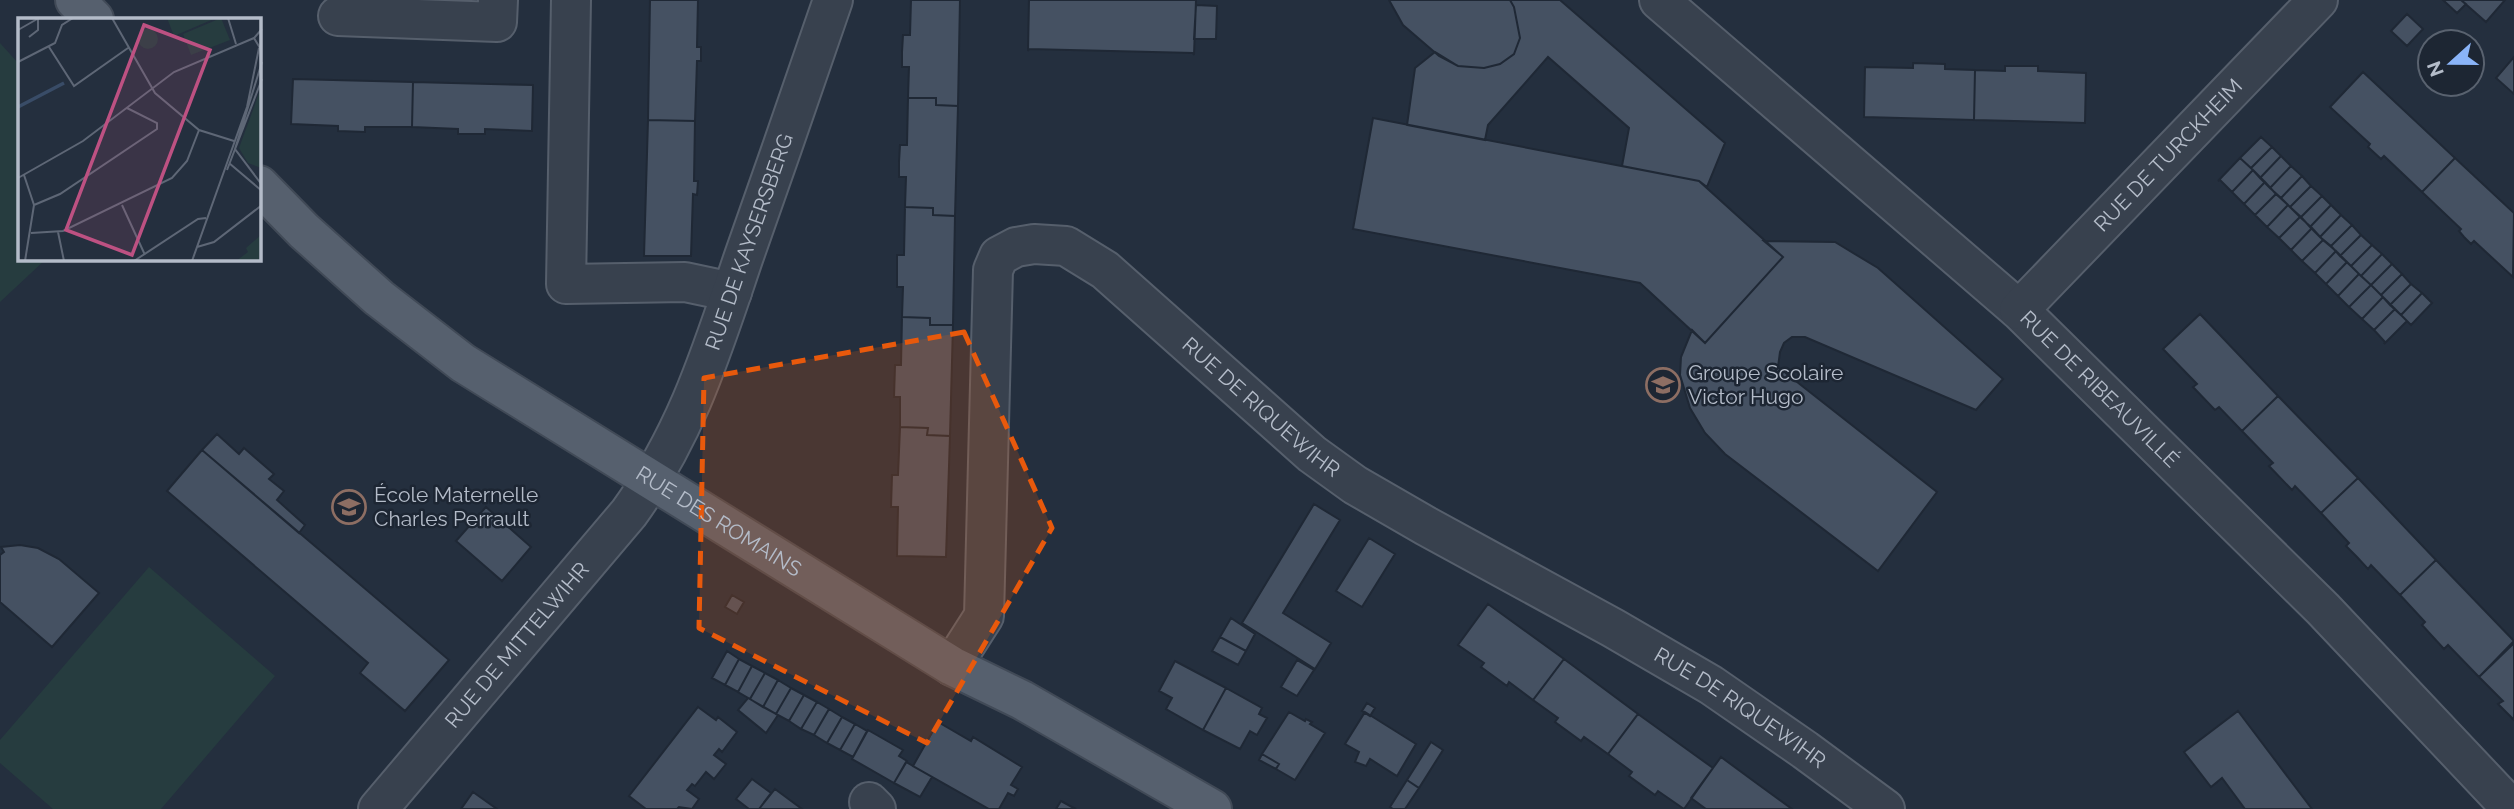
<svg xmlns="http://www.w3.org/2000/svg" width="2514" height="809" font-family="Raleway,sans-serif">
<rect width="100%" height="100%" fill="#242f3e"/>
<!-- green -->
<path fill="#263c3f" d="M0,43l19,21v195h27l-46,43z
M149,567l126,109 -114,133h-108l-53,-46v-23z"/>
<!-- building -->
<path fill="#455162" stroke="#1f2835" stroke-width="2" d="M650,0h48l-1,47h4v14h-4l-2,60 -47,-1z
M911,0h49l-2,106 -22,-1v-7h-28l1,-31h-7v-15l1,-17h7z
M1029,0h167l-2,55 -1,-2 -164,-4 -1,2z
M1389,0h121l4,7 6,31 -6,16 -14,10 -16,4 -26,-2 -19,-10 -36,-31z
M1510,0h50l165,143 -18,44 -8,-6 -77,-15 7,-38 -81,-71 -60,68 -3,15 -78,-15 8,-57 20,-16 23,14 26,2 16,-4 14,-10 6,-16 -6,-31z
M2443,0h18l5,4 -9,9z
M2461,0h44l-19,22z
M1196,5l21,1 -1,33h-22z
M2407,14l16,15 -16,17 -16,-15z
M2514,57v37l-18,-16z
M1913,63l32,1v5l30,1 -1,50 -110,-3 1,-50 48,1z
M2005,66h33v5l48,2 -1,50 -111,-3 1,-50 30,1z
M2363,72l92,86 -33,34 -38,-36 -3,3 -13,-12 2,-3 -40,-37z
M293,79l120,3 -1,45h-47v5l-27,-1v-5l-47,-2z
M413,82l120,3 -1,46 -47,-2v5h-27v-5l-46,-2z
M908,98h28v7l22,1 -3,110 -22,-1v-7l-28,-1 1,-30h-7v-15l1,-17h7z
M1373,118l326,63 84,76 -78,86 -65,-60 -287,-54z
M648,120l47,1 -1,60h4l-1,14 -4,-1 -2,62h-47z
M2261,137l11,10 -21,21 -11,-10z
M2272,147l9,9 -21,22 -9,-10z
M2281,156l10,10 -21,22 -10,-10z
M2240,158l13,12 -21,22 -12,-12 -2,1z
M2455,158l59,55 -1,64 -39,-36 -3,3 -7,-7 -5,-6 2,-2 -39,-37z
M2291,166l11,10 -21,22 -11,-10z
M2253,170l12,12 -21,22 -12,-12z
M2302,176l9,10 -21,21 -9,-9z
M2265,182l11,12 -21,21 -11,-11z
M2311,186l11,10 -21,21 -11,-10z
M2276,194l12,11 -21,22 -12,-12z
M2322,196l9,9 -21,22 -9,-10z
M2288,205l12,12 -21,21 -12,-11z
M2331,205l10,10 -21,22 -10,-10z
M905,207l28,1v7l22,1 -2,109h-23v-7l-28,-1 1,-30h-6v-32h7z
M2341,215l11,10 -21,21 -11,-9z
M2300,217l12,11 -21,22 -12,-12z
M2352,225l9,10 -21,21 -9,-10z
M2312,228l11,12 -21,21 -11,-11z
M2361,235l11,10 -21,21 -11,-10z
M2323,240l13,11 -21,22 -13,-12z
M1764,241l71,1 43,26 125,111 -27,31 -171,-73h-13l-8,6 -4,9 -2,15 159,125 -59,79 -153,-117 -20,-21 -15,-25 -10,-33 1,-18 11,-27 13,13 78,-86z
M2372,245l10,9 -21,22 -10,-10z
M2336,251l11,11 -21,22 -11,-11z
M2382,254l10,10 -21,21 -10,-9z
M2347,262l12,12 -21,22 -12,-12z
M2392,264l10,10 -21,21 -10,-10z
M2359,274l12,11 -22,22 -11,-11z
M2402,274l9,10 -21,21 -9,-10z
M2411,284l11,9 -21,22 -11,-10z
M2371,285l12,12 -21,22 -13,-12z
M2422,293l10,10 -21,22 -10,-10z
M2383,297l12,12 -21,21 -12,-11z
M2395,309l12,12 -23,23 1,-2 -11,-12z
M2200,314l78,82 -36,35 -23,-24 -4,3 -22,-23 4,-3 -34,-35z
M902,317l28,1v7h23l-3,111 -23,-1 1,-7 -28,-1v-30h-6l1,-32h6z
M2278,396l80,82 -37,35 -26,-27 -3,4 -23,-24 4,-3 -31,-32z
M900,427l28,1 -1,7 23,1 -4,121 -49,-1 1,-49h-7l1,-32h6z
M217,434l22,20 5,-6 30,26 -5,5 15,12 -7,9 28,25 -6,8 -97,-83z
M202,450l247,210 -44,51 -45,-38 8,-10 -201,-172z
M2358,478l78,82 -36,35 -29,-30 -3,4 -11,-12 -11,-11 3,-3 -28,-30z
M1314,504l26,16 -57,93 48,30 -16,26 -73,-46z
M486,507l45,40 -29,34 -46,-40z
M1369,538l26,16 -33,53 -26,-16z
M20,545l18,3 21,11 40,34 -47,54 -52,-45v-47l4,-3 -3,-5z
M2436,560l78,81 -35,36 -31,-32 -4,4 -22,-24 3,-3 -25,-27z
M732,595l12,7 -7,12 -12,-7z
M1488,604l76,55 -31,41 -24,-18 -2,4 -26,-19 3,-4 -26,-18z
M1231,618l24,16 -9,17 -26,-14z
M1220,637l26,14 -8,14 -26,-14z
M2514,643v77l-16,-16 5,-3 -24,-24z
M727,651l12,8 -14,26 -13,-7z
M739,659l13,7 -14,26 -13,-7z
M1564,659l74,55 -30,40 -24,-17 -3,4 -26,-19 3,-4 -25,-18z
M1297,660l17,10 -17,26 -16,-9z
M1175,661l51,27 -23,42 -37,-21 6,-11 -13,-7z
M752,666l13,7 -15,26 -12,-7z
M765,673l13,7 -15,27 -13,-8z
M778,680l13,8 -15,26 -13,-7z
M791,688l13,7 -15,26 -13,-7z
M1226,688l36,20 -3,6 8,4 -10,17 -7,-4 -10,18 -37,-19z
M804,695l13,7 -16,27 -12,-8z
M748,698l30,17 -12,18 -28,-23z
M817,702l12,7 -15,26 -13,-6z
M1367,703l8,5 -5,8 -8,-5z
M698,707l18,13 2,-3 19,15 -15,20 -3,-3 -5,6 12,9 -12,15 -8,-7 -11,14 -3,-2 -5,6 12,9 -7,10 -13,-2 -2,2h-31l-17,-13z
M829,709l13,8 -15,26 -13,-8z
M2238,711l74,98h-67l-23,-31 -11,9 -27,-35z
M1289,712l16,9 1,-2 6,3 -2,2 15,9 -30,47 -19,-11 3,-5 -17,-10z
M1365,712l51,32 -19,32 -27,-17 -4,7 -11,-4 4,-10 -14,-8z
M1638,714l75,54 -29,41 -26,-18 -3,4 -26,-19 3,-4 -24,-18z
M842,717l13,7 -15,26 -13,-7z
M938,722l33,19 2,-4 49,30 -11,18 7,4 -4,7 -6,-3 -9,16h-10l-76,-43z
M855,724l12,7 -14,26 -13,-7z
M868,730l35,20 -4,6 8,5 -13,22 -42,-24z
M1431,742l12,8 -24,38 -12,-8z
M1262,754l17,10 -3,5 -17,-9z
M1721,757l38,28 33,24h-86l-15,-11z
M906,762l26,15 -12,20 -26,-14z
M752,779l19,14 -12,16h-10l-13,-10z
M1407,780l12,8 -14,21h-12l-3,-2z
M775,789l27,20h-43z
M473,792l24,17h-36z
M1061,801l11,6 4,2h-20z"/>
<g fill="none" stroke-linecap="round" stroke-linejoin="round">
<!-- minor casing -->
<g stroke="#565f6c" stroke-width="42">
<g id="minor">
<path d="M571,0l-5,284 119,-2 47,10"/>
<path id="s1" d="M1659,0l360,310 304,299 189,200"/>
<path d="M338,16l159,6 1,-22"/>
<path id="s2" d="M2019,310l299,-310"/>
<path id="s3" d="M952,666l32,-50 9,-346 6,-14 17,-9 18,-3 32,2 39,24 207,184 43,31 71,41 187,102 98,57 94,65 80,59"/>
<path d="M869,802l7,7"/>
<path id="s4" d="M378,809l251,-296c59,-82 83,-163 115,-257 30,-85 60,-171 89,-256"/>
</g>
</g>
<!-- major casing -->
<g stroke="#414a57" stroke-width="42">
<g id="major">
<path d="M75,0l19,19"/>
<path id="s5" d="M259,185l45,46 75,67 84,65 489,303 70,34 190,109"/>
</g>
</g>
<!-- minor -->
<use href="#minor" stroke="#38414e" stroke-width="38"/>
<!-- major -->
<use href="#major" stroke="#56606e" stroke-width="38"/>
</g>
<!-- marked area -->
<path fill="#e8590c" fill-opacity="0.2" stroke="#e8590c" stroke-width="5" stroke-dasharray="14 9" stroke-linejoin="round" d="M964,332l88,196 -125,215 -228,-115 5,-250z"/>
<!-- icons -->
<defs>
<g id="school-ring" transform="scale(1.75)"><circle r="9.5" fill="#1d2633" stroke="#8d6e63" stroke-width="1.5"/><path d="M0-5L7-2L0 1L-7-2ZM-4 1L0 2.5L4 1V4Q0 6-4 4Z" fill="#8d6e63"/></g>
</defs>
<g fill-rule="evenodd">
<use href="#school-ring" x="1663" y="385"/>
<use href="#school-ring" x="349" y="507"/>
</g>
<g text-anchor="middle" stroke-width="5" stroke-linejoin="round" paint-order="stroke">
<!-- street labels -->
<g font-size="21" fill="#b4bcc9" stroke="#1d2633">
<text dy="7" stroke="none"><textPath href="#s2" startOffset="215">RUE DE TURCKHEIM</textPath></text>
<text dy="7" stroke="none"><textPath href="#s4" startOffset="686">RUE DE KAYSERSBERG</textPath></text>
<text dy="7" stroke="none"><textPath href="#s1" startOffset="588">RUE DE RIBEAUVILLÉ</textPath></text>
<text dy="7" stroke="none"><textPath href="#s3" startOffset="744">RUE DE RIQUEWIHR</textPath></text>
<text dy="7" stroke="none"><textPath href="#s5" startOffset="572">RUE DES ROMAINS</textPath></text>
<text dy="7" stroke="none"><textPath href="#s4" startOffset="215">RUE DE MITTELWIHR</textPath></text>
<text dy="7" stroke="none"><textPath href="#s3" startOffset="1311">RUE DE RIQUEWIHR</textPath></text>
</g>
<!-- poi labels -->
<g font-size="21" fill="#b4bcc9" stroke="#1d2633" text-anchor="start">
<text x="1688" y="380">Groupe Scolaire<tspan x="1688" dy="24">Victor Hugo</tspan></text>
<text x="374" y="502">École Maternelle<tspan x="374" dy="24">Charles Perrault</tspan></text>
</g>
</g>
<!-- overview -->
<g transform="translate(18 18)">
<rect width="243" height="243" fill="#242f3e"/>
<path d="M149,0h49l-42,18zM203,0l9,22 -39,15 -8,-21zM120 21a10 10 0 1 1 20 0a10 10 0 1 1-20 0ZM243,70v80l-13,-5 -9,-15zM243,217l-2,26h-23l12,-9 -2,-4z" fill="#263c3f"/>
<path fill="none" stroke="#394c67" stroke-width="3.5" d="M0,89l46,-24"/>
<path fill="none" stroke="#5e6776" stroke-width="2" d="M94,0l43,75 44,37 35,11M210,0l8,26M0,12l21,-12M11,19l9,-7v-11M31,29l25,39 54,-38M242,30l-6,-10 8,-9M0,44l37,-19 7,-18 11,-7M244,44l-27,87 27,36M211,145l33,28M209,152l35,-91M6,157l10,30 -9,56M0,160l65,-37 91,-69 80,-34M16,187l26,-11 97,-65v-6l-30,-15M104,187l23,50M40,214l6,29M13,215l32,-2 109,-53 15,-17 12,-31M179,229l17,-5 48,-37M116,243l64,-42 8,-1M174,243l55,-154 12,-59"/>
<path fill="#bd5182" fill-opacity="0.15" stroke="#bd5182" stroke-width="3.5" d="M126,7l66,25 -78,205 -66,-25z"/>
<rect width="243" height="243" fill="none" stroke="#b4bcc9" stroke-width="3.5"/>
</g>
<!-- north arrow -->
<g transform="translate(2451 63) rotate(249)"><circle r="33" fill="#1d2633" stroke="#59626f" stroke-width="2"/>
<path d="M0-5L12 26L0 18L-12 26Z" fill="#8ab4f8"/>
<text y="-10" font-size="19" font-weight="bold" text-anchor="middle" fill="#b4bcc9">N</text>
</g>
</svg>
